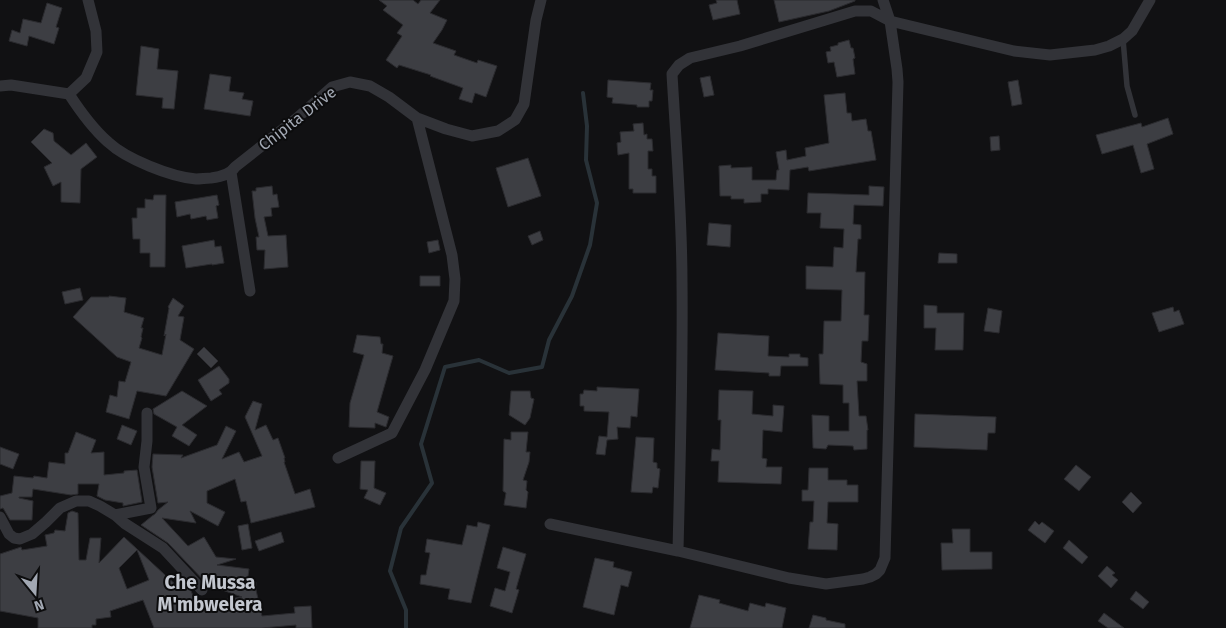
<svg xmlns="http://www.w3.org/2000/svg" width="1226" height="628" font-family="'Fira Sans',sans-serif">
<rect width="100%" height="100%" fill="#111113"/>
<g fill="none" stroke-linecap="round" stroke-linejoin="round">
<!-- stream -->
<path stroke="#293238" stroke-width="4" d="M406,628v-18l-16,-39 11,-43 31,-45 -11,-39 24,-77 34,-7 30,13 33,-6 7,-27 23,-44 18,-51 7,-42 -11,-43 1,-34 -4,-33"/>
</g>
<!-- building -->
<path fill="#3d3e43" stroke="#2b2b2f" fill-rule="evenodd" d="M379,0h34l5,4 3,-4h19l-10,13 17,7 -5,10 -9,13 23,8 -2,4 23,8 1,-3 19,6 -11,31 -11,-4 -3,10 -13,-4 4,-11 -33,-12 1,-1 -32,-10 -2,3 -11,-8 16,-24 -5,-3 6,-8 -20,-15 4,-4z
M716,0h21l3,14 -27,6 -4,-15 8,-2z
M774,0h81v1l-26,10 -50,11z
M47,3l15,5 -6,19 3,1 -5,16 -25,-8 -2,10 -18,-5 3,-11 8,3 3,-14 18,4z
M849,40l2,8h2l2,10 -2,1 2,15 -18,3 -3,-15 -6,1 -2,-11 5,-1 -1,-4 8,-2v-2z
M141,46l18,3 -2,20 21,2 -4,38 -12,-1 1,-10 -27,-3z
M210,74l21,3 -2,14 15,2 -2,6 11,2 -3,15 -46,-7z
M710,76l4,19 -10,2 -4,-19z
M608,80l43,3 -1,7h3l-1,11h-3v6h-12v-2l-25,-2 1,-5 -6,-1z
M1018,80l4,24 -10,2 -4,-24z
M845,93l2,20h4l1,8 14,-2 2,12h3l5,29 -67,11 -1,-4 -18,3 -1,20 -21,-1v5h-7v8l-17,1v-4h-13v-3h-11l-1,-30 12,-1v3l21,-1v13h24l1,-10h2l-3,-18 10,-2 1,10 19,-4 -1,-8 24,-5 -5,-48z
M1168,118l5,16 -26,10 7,25 -13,4 -8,-28 -31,9 -6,-19 45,-12 1,4z
M643,123l1,12 3,-1v5h5l1,12h-5v18h4v7h4v17h-23v-4h-4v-36l-11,2 -1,-12 4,-1 -1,-10 14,-1 -1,-7z
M44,129l9,4 1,8 17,14 15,-12 11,14 -16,12 -1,34 -19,-1v-20l-8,4 -9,-19 8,-4 -21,-21z
M999,136l1,14 -9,1 -1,-14z
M528,158l13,38 -33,11 -12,-39z
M272,186l1,9 4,-1 2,13 -8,1 1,8 -8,1 4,19 18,-1 2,32 -24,2 1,-19h-8l-1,-13h3l-4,-19 -3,-27h4v-3z
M869,186l15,1 -1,19 -29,-1 -1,19 8,1v14h-3l-2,33h9l-1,43h5l-1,26h-6l-1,21 6,2v17h-10l2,35h7l2,14h-1v19l-13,1 -1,-4 -25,-1 -2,4 -13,-1 -1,-33 17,1v15h20v-28h-6v-18l-23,-1 -1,-30h4l1,-33h17l1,-31 -36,-1v-23l27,1 1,-20 9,1 1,-19 -24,-1 1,-15h-14l1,-20 61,2z
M154,195h12l-1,72h-15v-14h-10v-14h-7l-1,-21h5v-10h8v-9l8,1z
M217,195l2,10 -3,1 2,12 -11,2 -1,-4 -15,3 -1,-5 -13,3 -2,-15z
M709,223l22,2 -1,22 -23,-2z
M540,231l3,9 -11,5 -4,-9z
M214,240l1,7 6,-1 3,17 -12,2v-1l-26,4 -4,-22z
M438,240l2,10 -11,3 -2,-11z
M939,253l18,1v9h-19z
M420,276h20v10h-20z
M80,288l3,12 -18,4 -3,-12z
M109,296l17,2 -2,14 20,6 -3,10h2l-2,9 1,1 -3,10 23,7 4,-21 -2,2 5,-28 -1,-1 5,-9 11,8 -6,10 6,1 -4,23 14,9 -28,47 -29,-5 -8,28 -23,-7 4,-17 7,2 2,-16 6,1 6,-20 -14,-5 -44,-40 18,-20h18z
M924,305l13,1v7h27l-1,37h-28l1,-22h-12z
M1173,307l1,5 5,-2 5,14 -25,8 -7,-19z
M988,308l14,3 -3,22 -15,-2z
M718,333l51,3 -1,20 21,1v-3h11v3l8,1v8h-27l-1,10h-11v-3l-54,-3z
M357,335l23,2 1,7h2l-1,9 11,3 -16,56 12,5 -3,10 -11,-4v5l-26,-1 1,-24 14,-48 -11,-3z
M204,347l14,14 -7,7 -14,-14z
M219,366l10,13v4l-10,7 3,4 -11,7 -13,-21z
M597,387l42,2 -2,28 -6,-1 -1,12 -13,-1 1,12 -11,1 -2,15 -9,-1 3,-18 8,1 2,-25 -25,-1v-5h-4v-12h3l1,-4 13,1z
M719,390l34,1 -1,23 21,2v-11l11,1 -2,26 -19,-2 -1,28 5,1 -1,8h16l-1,17 -63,-2 1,-21h-8l1,-12 8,1 1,-30h-3z
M182,391l25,15 -25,19 15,10 -8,11 -17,-10 5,-9 -23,-13 -1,-5z
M511,391h19l1,7 3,1 -4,19 -5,7 -16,-10z
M253,401l9,3 -7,26 11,-5 7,15 5,-2 7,20h-1l1,4h-1l11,32 15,-5 5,18 -64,16 -5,-22 -5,1 -6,-23 -28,12v12l18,9 -7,14 -28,-15 6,12 -34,-5 26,28 16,-9 12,20 20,2 -19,6 32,4 -2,14 9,-1v8l6,26 33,-3 -1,-6 17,-1 1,22h-16v-3l-34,3h-108l-11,-28 -33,11 1,6 -15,2v6h-4v3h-54v-10l-38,-7v-57l21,-7 1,3 25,-4 -2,-11 9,-2 1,-3 10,1 3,-18 4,-2 6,2 1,47h7l4,-22h11l-2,25 25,-26 53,49 6,-5 7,7 6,16 46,-7 -34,-12 -40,-42 -27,-18 11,-9 3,-2 3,-4 10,-8 -10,1 -6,-36 1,-13 30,1 -2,3 36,-13 9,-19 10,5 -14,28 17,-7 5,10 18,-6 -17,-39zM137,550l12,30 -22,9 -8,-21z
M915,414l81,3 -1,16h-7l-1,17 -73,-3z
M122,425l15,6 -6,14 -14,-6z
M76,432l20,8 -5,13 13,-1v23l20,-2v-2l13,-1 5,32 -19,4v-3l-18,-3 -8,-4 2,-12h-21v10l-7,1 -38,-6 -1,8h-13v1l14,3 -1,19h-22l-7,-12 -3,1v-13l12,-3 2,-17 19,2 1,-2 13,2 2,-16 16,2v-11h3z
M511,432h17l-2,20h4l-1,10 -6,18 4,1 -1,9 2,2 -2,16 -22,-3 2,-12 -3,-2 1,-52 7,1z
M636,437l18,1 -1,24 4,1v5l3,1 -2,19 -5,-1 -1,6 -21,-1z
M0,447l19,7 -6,15 -13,-5z
M361,461h14l-1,27 12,5 -6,12 -16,-7 4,-8 -8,-1z
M1076,465l15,12 -12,14 -15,-12z
M809,468h19v12h19v5h11v17h-30l-1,21 11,1 -1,26 -29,-1 2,-27h3l1,-21h-12v-11h6z
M1131,492l11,11 -9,10 -11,-11z
M1035,521l4,4 3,-3 12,9 -9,12 -17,-13z
M478,522l12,3 -19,78 -23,-4 2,-10 -30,-5 1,-9h5l4,-22 -5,-1 2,-13 35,6 5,-20 10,2z
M248,524l4,24 -10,2 -4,-24z
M952,529h18v23h22v17l-50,1 -1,-27h12z
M281,532l3,10 -25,9 -4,-10z
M1069,540l19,17 -6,7 -19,-16z
M503,547l23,7 -10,35 3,1 -7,23 -22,-7 5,-18 10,3 5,-19 -13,-4z
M595,558l19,4 -1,5 19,5 -4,15 -7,-2 -7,30 -31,-8z
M1107,566l8,7 -3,2 6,5 -7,8 -13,-12z
M1136,591l13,11 -6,7 -13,-10z
M699,595l21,5 -1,3 29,8 2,-8 15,4 1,-4 20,5 -4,20h-92z
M1104,613l20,15h-16l-10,-7z
M813,615l13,3v2l19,4v4h-36z"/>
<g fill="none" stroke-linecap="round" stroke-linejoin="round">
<!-- service -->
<path stroke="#323338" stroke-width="5.5" d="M1123,39l4,47 8,29"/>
<!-- minor -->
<path stroke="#323338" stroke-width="11" d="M0,86l11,-1 58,9 17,-16 11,-26 -1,-21 -8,-31
M69,94c11,17 23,34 39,48 18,17 63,35 88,37 5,0 10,-1 15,-1 9,-1 19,-3 24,-11l62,-49 35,-31 18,-5 20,4 19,11 28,21 29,11 26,7 26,-5 17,-11 9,-16 12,-84 5,-20
M231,172l19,119
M338,458l54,-25 33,-63 29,-69 1,-22 -3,-24 -35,-137
M115,515l36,-7 -7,-41 3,-26v-28
M0,517l9,17 5,4 6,1 12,-5 14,-12 14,-14 16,-7h13l11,5 15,9 9,8 39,25 39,42
M550,524l128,27 111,27 37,6 37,-5 7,-2 6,-3 4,-4 5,-12 13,-476 -1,-13 -7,-48 -7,-21
M678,551c2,-89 5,-179 4,-269 0,-69 -6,-138 -10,-208l7,-9 11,-7 50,-12 115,-35h16l19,10 124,30 36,4 45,-5 14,-4 14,-7 9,-8 18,-31"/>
</g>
<g text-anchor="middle" stroke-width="4" stroke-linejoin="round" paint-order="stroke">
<!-- street labels -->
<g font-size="16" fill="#a2a8b3" stroke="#0c0c0d">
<text transform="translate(297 118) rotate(-38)" y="6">Chipita Drive</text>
</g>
<!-- quarter labels -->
<g font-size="19" font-weight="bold" fill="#c3c7cf" stroke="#0c0c0d">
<text x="210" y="589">Che Mussa<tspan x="210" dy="22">M'mbwelera</tspan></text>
</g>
</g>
<!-- north arrow -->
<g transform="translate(35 593) rotate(162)" stroke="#0c0c0d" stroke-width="4" paint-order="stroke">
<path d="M0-4L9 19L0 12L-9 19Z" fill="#a2a8b3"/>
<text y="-8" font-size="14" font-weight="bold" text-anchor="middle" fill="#a2a8b3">N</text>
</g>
</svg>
